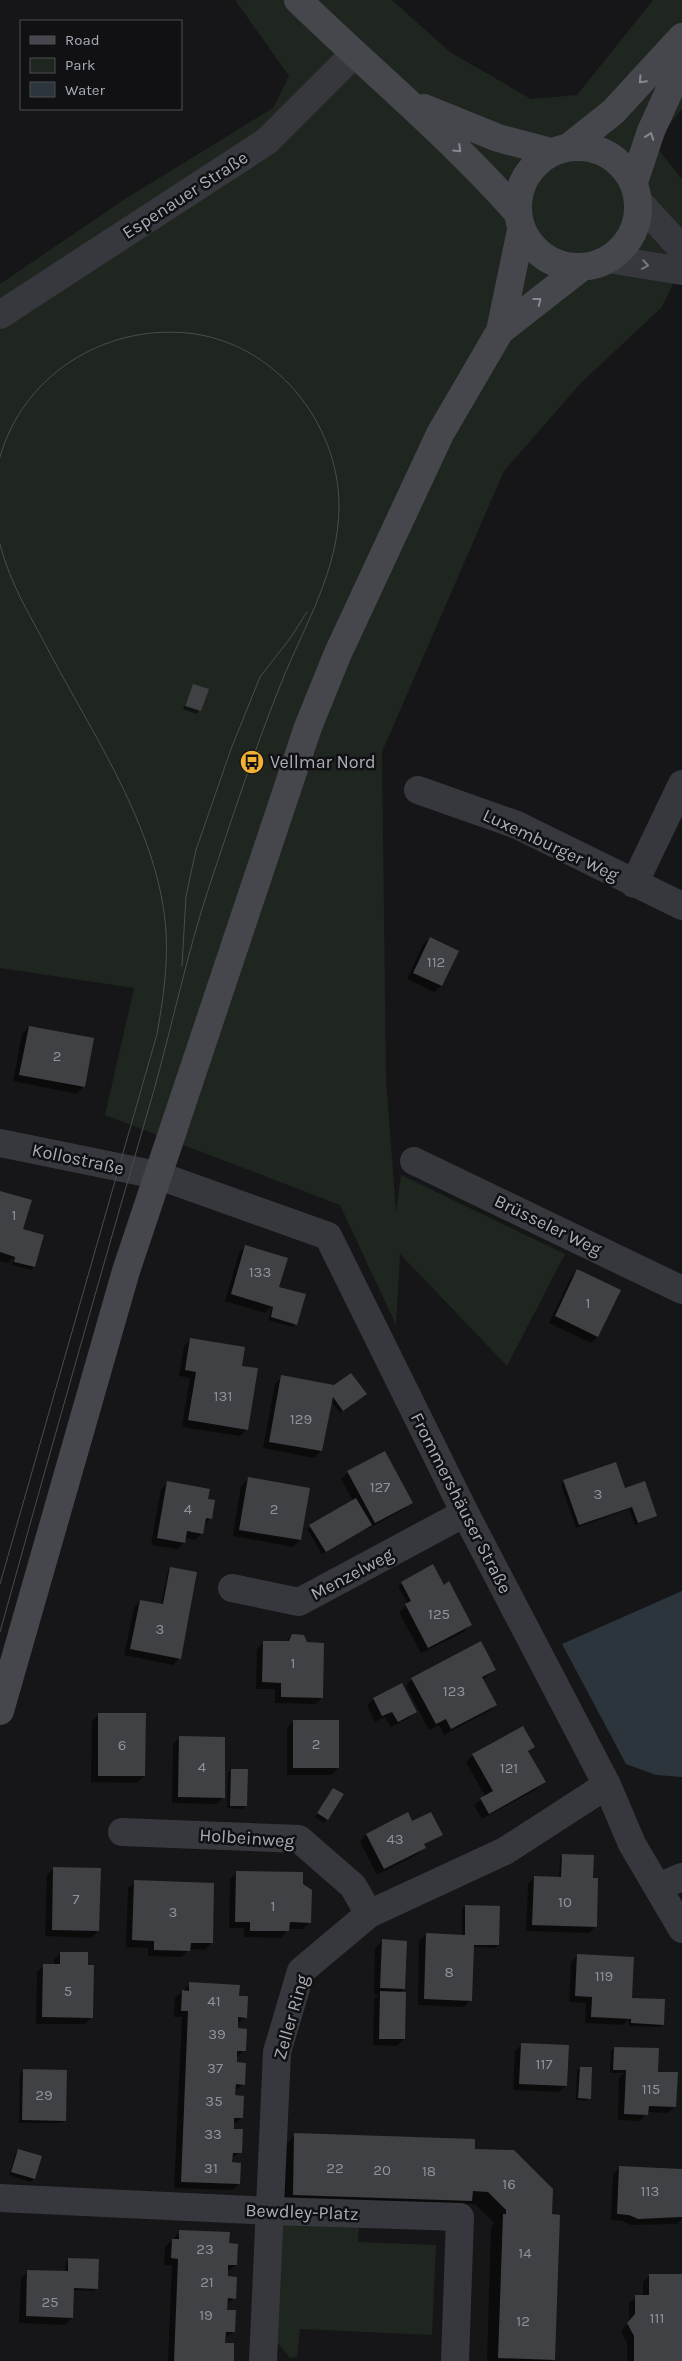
<svg xmlns="http://www.w3.org/2000/svg" width="682" height="2361" font-family="Karla,sans-serif">
<rect width="100%" height="100%" fill="#161618"/>
<!-- green -->
<path fill="#1e261f" d="M235,0h157l58,52 81,47 46,-4 76,-95h29v109l-28,35 28,35v86l-20,42 -81,76 -77,88 -122,281 4,327 10,133 5,-37 164,79 -58,112 -107,-112 -4,71 -56,-120 -235,-90 29,-127 -134,-20v-684l125,-85 148,-91 16,-32z
M282,2211l78,3 -2,28 78,3 -4,90 -132,-6 -3,28 -7,1 -13,-16z"/>
<!-- water -->
<path fill="#2c353c" d="M682,1591v186l-26,-2 -30,-11 -64,-120z"/>
<!-- shadow -->
<path fill="#0007" d="M193,685l14,5 -10,24 -14,-5z
M430,938l27,14 -16,34 -7,6 -27,-13 16,-34z
M29,1027l63,12 -9,48 -6,7 -64,-13 9,-47z
M0,1192l22,38 12,37 -3,3 -19,-5 2,-9 -6,7 -8,-2z
M246,1246l32,41 18,37 -3,3 -25,-7 4,-14 -7,7 -40,-12 14,-48z
M578,1271l41,20 -22,46 -6,6 -42,-20 22,-46z
M191,1339l49,28 7,62 -7,7 -58,-9 8,-49 -11,-2 5,-30z
M282,1377l80,20 -22,16 -10,-13 -9,51 -7,7 -51,-10 12,-64z
M348,1472l63,31 -7,6 -36,20 -1,-2 -45,27 -15,-25 46,-28 -12,-22z
M248,1479l52,61 -7,7 -60,-11 8,-50z
M564,1481l60,9 32,26 -21,9 -6,-16 -53,19 -15,-43z
M168,1483l38,17 5,18 -7,7 -2,8 -7,7 -11,-2v5l-7,6 -26,-4 10,-56z
M433,1566l10,20 27,39 -6,7 -43,21 -22,-41 9,-8 -10,-18z
M171,1568l8,90 -6,7 -49,-10 10,-47 6,-7 21,4 7,-34z
M292,1635l30,63 -7,6 -40,-1v-14h-19l1,-40 7,-7 21,1z
M495,1670l-13,10 14,25 -7,6 -45,24 -5,-10 -10,5 -23,-44 6,-7z
M373,1699l42,12 -6,7 -18,9 -6,-10 -10,5 -8,-17z
M99,1714l45,62 -7,7 -46,-1 1,-61z
M293,1721l45,47 -7,7h-44v-47z
M180,1737l43,60 -6,7 -45,-1 1,-59z
M533,1747l-5,5 16,30 -7,7 -55,30 -8,-14 11,-9 -19,-34 7,-7z
M231,1770l15,36 -3,3 -16,-1 1,-35z
M333,1789l9,6 -18,28 -9,-6z
M412,1823l30,11 -19,11 1,2 -6,7 -41,21 -17,-34 6,-6z
M563,1856l33,70 -7,7 -63,-2 2,-47 6,-7 25,1 1,-19z
M54,1868l44,63 -7,7 -46,-2 2,-61z
M237,1872l65,13 8,37 -7,7h-15l-7,9 -37,-1v-9h-15l1,-49z
M135,1882l76,61 -6,7 -16,-1 -7,8 -34,-1v-8l-22,-1 2,-59z
M466,1906l32,39 -3,3 -23,-1 -1,53 -7,7 -46,-2 1,-64 7,-7 36,2v-27z
M382,1941l24,1 -2,47 -4,4 4,46 -7,7 -24,-1 1,-46 5,-4 -5,-1 1,-46z
M60,1953l32,64 -7,7h-49l1,-52 7,-7 10,1v-6z
M577,1956l54,45 32,23 -3,3 -31,-1v-7l-6,6 -38,-2 1,-20 -17,-1 2,-40z
M190,1984l48,13 8,20 -9,7v6l8,20 -9,7v6l8,21 -10,7v5l8,22 -9,7v5l7,22 -9,7 8,25 -7,6 -58,-2 8,-171h-8l1,-19z
M522,2044l44,42 -7,6 -46,-2 2,-39z
M614,2048l43,25 18,33 -7,7 -21,-1 -7,9 -22,-1 1,-42 5,-5h-14l1,-22z
M580,2068l9,30 -3,3 -10,-1 1,-29z
M23,2071l42,49 -3,3h-43l1,-49z
M295,2135l178,15 41,1 40,208 -2,2h-65l4,-133 3,-5 -19,-19h-7l-9,8 -178,-5 2,-60z
M18,2151l22,6 -6,22 -4,3 -21,-7 6,-21z
M619,2168l63,2v49l-5,5 -46,1 -9,-4 -11,-1 2,-46z
M180,2232l48,13 8,20 -9,7v5l8,21 -9,7v6l8,21 -10,6v7l8,16h-64l4,-96h-8l1,-18z
M69,2260l28,28 -3,3 -21,-1 -1,28 -7,7 -46,-2 2,-45 7,-7 37,1 1,-9z
M650,2275h32v86h-55v-18l-6,-12 8,-9v-19l7,-6h7v-15z"/>
<!-- building -->
<path fill="#404145" d="M193,684l16,5 -8,22 -16,-5z
M430,937l29,14 -17,35 -29,-13z
M29,1026l65,12 -9,49 -66,-12z
M0,1191l32,9 -9,29 21,6 -9,32 -21,-5 1,-5 -15,-5z
M245,1245l43,13 -9,29 27,7 -9,31 -26,-8 2,-10 -42,-13z
M577,1269l44,21 -23,47 -43,-21z
M190,1338l55,9 -3,19 16,2 -10,62 -60,-10 8,-48 -11,-2z
M351,1373l16,21 -24,17 -10,-14 -11,54 -53,-9 12,-67 53,10z
M385,1451l28,52 -38,20 -28,-52z
M616,1462l9,26 20,-7 12,35 -19,7 -6,-16 -53,18 -16,-45z
M248,1477l62,11 -9,52 -62,-10z
M167,1481l43,8 -2,10 7,1 -3,19 -6,-1 -3,16 -16,-3 -2,12 -28,-5z
M356,1498l16,27 -46,27 -17,-27z
M433,1564l11,21 5,-4 23,44 -44,23 -23,-44 6,-3 -10,-19z
M170,1567l27,5 -16,87 -51,-10 10,-49 23,4z
M292,1634l12,1 3,7 17,1 -1,55 -42,-1v-14l-19,-1 1,-41h26z
M481,1641l15,29 -14,7 15,28 -46,24 -5,-10 -10,5 -25,-46z
M402,1683l15,29 -19,10 -6,-10 -10,4 -9,-18z
M98,1713h48l-1,63h-47z
M293,1720h46v48h-46z
M523,1726l12,21 -7,4 18,31 -57,32 -9,-16 13,-7 -21,-37z
M179,1736l46,1v61l-47,-1z
M231,1769h17l-1,37h-17z
M333,1788l11,6 -16,26 -11,-7z
M408,1812l4,9 19,-9 12,23 -19,9 2,4 -42,21 -18,-35z
M562,1854l32,1 -1,23h5l-1,49 -65,-2 2,-49 27,1z
M53,1867l48,1 -2,63 -47,-1z
M236,1871l67,1v12l9,6 -1,33 -21,-1 -1,9h-39v-9h-15z
M134,1880l80,3 -1,60h-22l-1,8 -36,-1v-9l-22,-1z
M465,1905l35,1 -1,39h-25l-2,56 -48,-2 2,-66 39,2z
M382,1939l25,2 -2,48 -25,-1z
M60,1952h28v13h6l-1,53 -51,-1 1,-53h17z
M577,1954l57,3 -2,41 33,1 -1,26 -33,-2v-4l-40,-2 1,-20 -17,-1z
M189,1982l51,3 -1,11h9l-1,22 -9,-1v11l9,1 -1,22h-9v11l9,1 -1,22 -9,-1 -1,11 9,1 -1,22h-9v11h9l-1,24h-9l-1,9 9,1 -1,21 -59,-2 7,-171h-7l1,-21 7,1z
M380,1991l26,1 -1,47h-26z
M521,2043l48,2 -2,41 -48,-2z
M614,2047l45,1 -1,24h20l-2,35 -27,-1 -1,9 -24,-1 2,-44h-13z
M580,2067h12l-1,32 -13,-1z
M23,2069l44,1 -1,51 -44,-1z
M294,2133l181,6v10l39,1 39,39 -1,25 8,1 -5,145 -57,-2 5,-144h3v-4l-18,-18 -15,-1 -1,10 -179,-6z
M18,2149l24,7 -7,23 -24,-7z
M619,2166l63,3v48l-44,2 -9,-4 -12,-1z
M179,2230l51,2 -1,11 9,1 -1,21h-9v11l9,1 -1,22 -8,-1 -1,12h9l-1,22h-9l-1,11h9v18h-60l4,-102 -7,-1 1,-19h7z
M68,2258l31,1 -1,30 -24,-1 -1,30 -47,-2 1,-46 41,1z
M649,2274h33v87h-48v-25l-7,-13 8,-9v-19h14z"/>
<g fill="none" stroke-linecap="round" stroke-linejoin="round">
<!-- street -->
<path stroke="#37383d" stroke-width="28" d="M638,201l44,48
M608,259l74,12
M0,315l267,-174 87,-87
M418,790l99,35 165,81
M634,884l48,-100
M0,1143l157,32 171,61 137,277 142,272 25,59 50,85
M414,1161l268,129
M232,1588l67,14 166,-89
M122,1832l177,7 54,47 16,28
M658,1887l24,-10
M0,2198l271,13 189,6 -5,144
M263,2361l14,-309 24,-81 68,-57 136,-63 102,-66"/>
<!-- secondary -->
<path stroke="#45474d" stroke-width="28" d="M298,0c73,71 151,135 219,212
M424,108l74,30 53,14
M570,146l43,-34 69,-75
M518 207a60 60 0 1 1 120 0a60 60 0 1 1-120 0Z
M634,182l17,-51 31,-68
M500,331l82,-64
M0,1711l126,-440 182,-544 30,-74 102,-219 60,-103 21,-101"/>
<!-- tram -->
<path stroke="#4a4c52" stroke-width="1" d="M0,457c23,-82 104,-132 187,-124 86,8 152,89 152,173 0,64 -34,118 -57,175 -27,67 -50,137 -73,206 -22,67 -36,135 -55,203 -52,180 -104,361 -154,542
M0,544c10,41 33,76 52,113 45,84 108,178 114,275 2,34 -3,68 -9,102l-157,550
M182,966l4,-70 10,-46 35,-101 29,-72 31,-40 16,-25"/>
</g>
<!-- one-way arrows -->
<defs><path id="oneway-chevron" d="M-2-3.5L2.5 0L-2 3.5" fill="none" stroke-width="1.6" stroke-linecap="round" stroke-linejoin="round" transform="scale(1.25)"/></defs>
<g stroke="#858993">
<use href="#oneway-chevron" transform="translate(642 80) rotate(133)"/>
<use href="#oneway-chevron" transform="translate(650 136) rotate(-70)"/>
<use href="#oneway-chevron" transform="translate(458 149) rotate(44)"/>
<use href="#oneway-chevron" transform="translate(538 301) rotate(-38)"/>
</g>
<use stroke="#757881" href="#oneway-chevron" transform="translate(645 265) rotate(10)"/>
<!-- icons -->
<defs>
<g id="bus-disc" transform="scale(1.25)"><circle r="9.5" fill="#f2b134" stroke="#111113"/><path d="M-5-6H5V4H4V6H2V4H-2V6H-4V4H-5ZM-3.5-4V0h7V-4ZM-3.5 1.2v1.5H-2V1.2ZM2 1.2v1.5H3.5V1.2Z" fill="#111"/></g>
</defs>
<g fill-rule="evenodd">
<use href="#bus-disc" x="252" y="762"/>
</g>
<g text-anchor="middle" stroke-width="5" stroke-linejoin="round" paint-order="stroke">
<!-- number labels -->
<g font-size="15" fill="#8e929b">
<text x="436" y="967">112</text>
<text x="57" y="1061">2</text>
<text x="14" y="1220">1</text>
<text x="260" y="1277">133</text>
<text x="588" y="1308">1</text>
<text x="223" y="1401">131</text>
<text x="301" y="1424">129</text>
<text x="380" y="1492">127</text>
<text x="598" y="1499">3</text>
<text x="188" y="1514">4</text>
<text x="274" y="1514">2</text>
<text x="439" y="1619">125</text>
<text x="160" y="1634">3</text>
<text x="293" y="1668">1</text>
<text x="454" y="1696">123</text>
<text x="316" y="1749">2</text>
<text x="122" y="1750">6</text>
<text x="202" y="1772">4</text>
<text x="509" y="1773">121</text>
<text x="395" y="1844">43</text>
<text x="76" y="1904">7</text>
<text x="565" y="1907">10</text>
<text x="273" y="1911">1</text>
<text x="173" y="1917">3</text>
<text x="449" y="1977">8</text>
<text x="604" y="1981">119</text>
<text x="68" y="1996">5</text>
<text x="214" y="2006">41</text>
<text x="217" y="2039">39</text>
<text x="544" y="2069">117</text>
<text x="215" y="2073">37</text>
<text x="651" y="2094">115</text>
<text x="44" y="2100">29</text>
<text x="214" y="2106">35</text>
<text x="213" y="2139">33</text>
<text x="211" y="2173">31</text>
<text x="335" y="2173">22</text>
<text x="382" y="2175">20</text>
<text x="429" y="2176">18</text>
<text x="509" y="2189">16</text>
<text x="650" y="2196">113</text>
<text x="205" y="2254">23</text>
<text x="525" y="2258">14</text>
<text x="207" y="2287">21</text>
<text x="50" y="2307">25</text>
<text x="206" y="2320">19</text>
<text x="657" y="2323">111</text>
<text x="523" y="2326">12</text>
</g>
<!-- street labels -->
<g font-size="18" fill="#a8adb8" stroke="#111113">
<text transform="translate(185 195) rotate(-33)" y="6">Espenauer Straße</text>
<text transform="translate(551 845) rotate(25)" y="6">Luxemburger Weg</text>
<text transform="translate(78 1159) rotate(12)" y="6">Kollostraße</text>
<text transform="translate(548 1225) rotate(26)" y="6">Brüsseler Weg</text>
<text transform="translate(461 1503) rotate(63)" y="6">Frommershäuser Straße</text>
<text transform="translate(352 1574) rotate(-28)" y="6">Menzelweg</text>
<text transform="translate(247 1838) rotate(4)" y="6">Holbeinweg</text>
<text transform="translate(291 2017) rotate(-74)" y="6">Zeller Ring</text>
<text transform="translate(302 2212) rotate(2)" y="6">Bewdley-Platz</text>
</g>
<!-- poi labels -->
<g font-size="18" fill="#a8adb8" stroke="#111113" text-anchor="start">
<text x="270" y="768">Vellmar Nord</text>
</g>
</g>
<!-- legend -->
<rect x="20" y="20" width="162" height="90" fill="#111113" stroke="#4d4f55"/>
<rect x="30" y="36" width="25" height="8" fill="#45474d" stroke="#4d4f55"/>
<text x="65" y="45" font-size="15" fill="#a8adb8">Road</text>
<rect x="30" y="58" width="25" height="15" fill="#1e261f" stroke="#4d4f55"/>
<text x="65" y="70" font-size="15" fill="#a8adb8">Park</text>
<rect x="30" y="82" width="25" height="15" fill="#2c353c" stroke="#4d4f55"/>
<text x="65" y="95" font-size="15" fill="#a8adb8">Water</text>
</svg>
